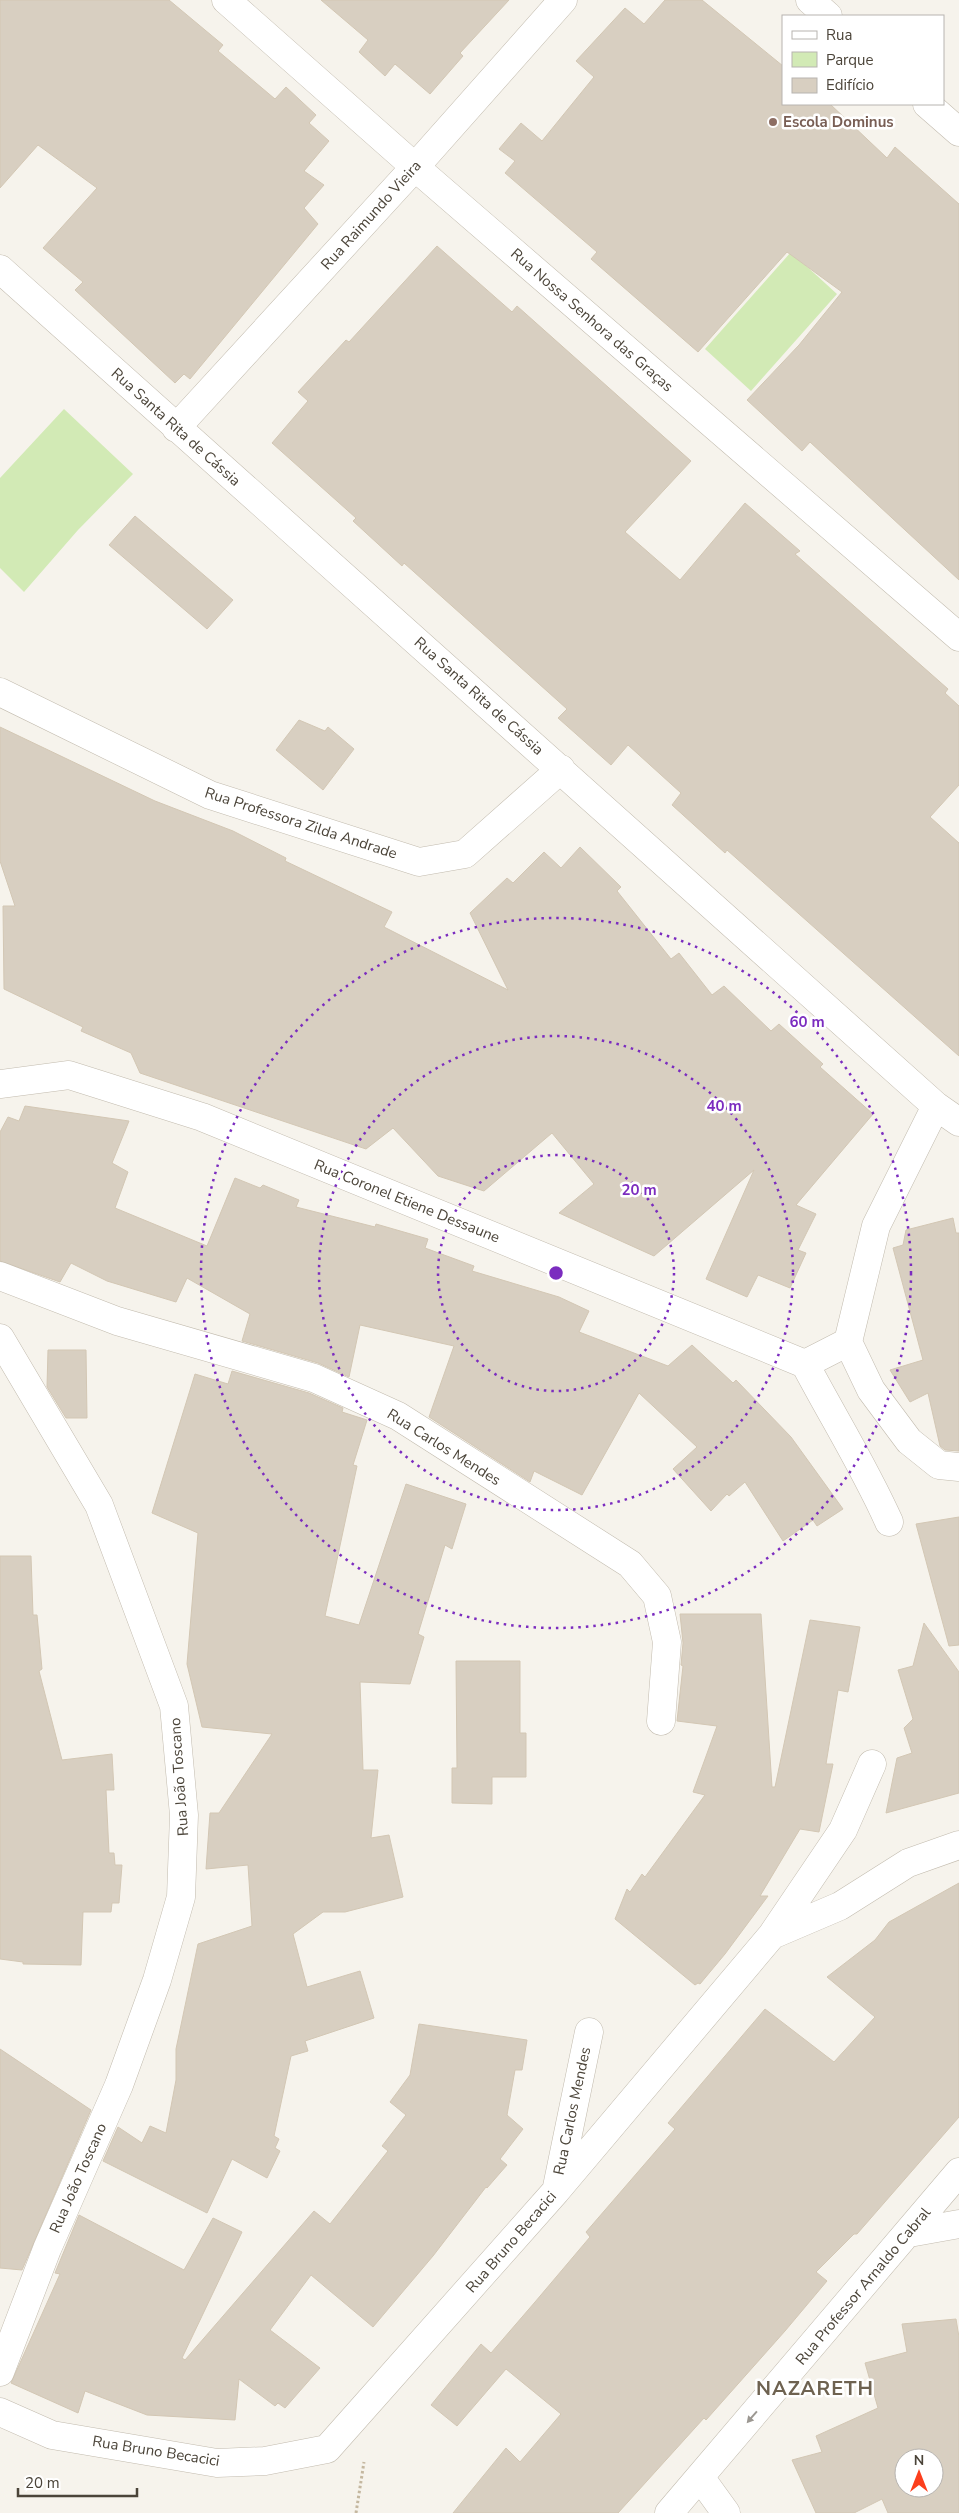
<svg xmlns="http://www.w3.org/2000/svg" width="959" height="2513" font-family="'Nunito Sans',sans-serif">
<rect width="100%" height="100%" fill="#f6f3ec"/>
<!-- green -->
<path fill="#d2eab5" d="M791,252l46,42 -86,97 -46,-42z
M64,409l69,65 -55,56 -54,62 -24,-24v-90z"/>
<!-- building -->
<path fill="#d8cfc1" stroke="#d3c7b4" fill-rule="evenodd" d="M0,0h169l54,45 -5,6 57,48 11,-12 30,28 -7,8 20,18 -25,30 20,14 -20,23 14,16 -128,155 -6,-5 -9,9 -100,-93 8,-8 -40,-34 54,-60 -59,-43 -38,43z
M321,0h188l-49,53 3,3 -33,38 -35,-30 -10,12 -26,-24 9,-12z
M665,0h37l81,66v38h47l57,54 8,-11 64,57v376l-149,-138 -8,9 -55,-51 52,-55 43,-53 -55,-40 -89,100 -107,-93 6,-7 -92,-79 10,-12 -16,-12 22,-26 21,18 52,-64 -18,-16 49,-53 19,16z
M437,246l75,66 5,-6 174,155 -66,71 55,48 65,-77 55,48 -5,3 153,135 -3,4 14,13v79l-29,32 29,26v213l-232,-206 -2,3 -53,-48 9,-12 -53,-48 -17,20 -53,-47 9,-9 -163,-146 -2,3 -49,-45 3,-3 -84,-75 36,-42 -10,-9 48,-52 3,2z
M135,516l98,84 -26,29 -98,-84z
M299,720l26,11 3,-4 26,22 -31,41 -47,-40z
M0,727l155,74 78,30 53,27 -1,3 107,51 -8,15 124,63 -38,-77 37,-35 6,5 31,-31 17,16 19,-21 41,40 -4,4 54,68 8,-6 33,42 12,-9 47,45 8,-7 44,40 -3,3 53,47 -77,91 20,9 -18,36 8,3 -16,35 -32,-13 -11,22 -41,-18 48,-109 -100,86 -95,-43 35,-29 -42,-51 -68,58 -46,-15 -45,-48 -27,21 -226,-76 -9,-20 -50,-22 2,-4 -79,-38 -1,-83h12l-15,-45z
M25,1106l104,15 -17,42 16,9 -13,36 92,38 28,-68 25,10 3,-3 36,15 -3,7 79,20 1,-3 52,15 -3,9 49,18 -2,5 87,26 30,14 -10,21 89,34 24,-21 41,38 3,-3 55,57 52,72 -26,17 -4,-6 -30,21 -38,-59 -16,14 -2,-2 -16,17 -38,-42 24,-22 -58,-54 -57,102 -48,-24 -4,11 -101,-65 25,-71 -94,-21 -11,52 -31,-14 -76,-22 8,-27 -63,-36 -11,24 -69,-21 -36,-18 -11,19 -60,-21v-129l8,-15 11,4z
M953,1218l3,15h3v218l-14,-1 -5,-4 -12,-53 -18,9 -20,-32 33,-10 -30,-112 10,-3 3,-15z
M48,1350h38l1,68h-21l-19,-31z
M232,1371l77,22 34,15 -1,4 25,8 -14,45 4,1 -32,150 34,9 47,-141 60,20 -14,45 -7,-4 -27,89 6,3 -14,47 -50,-2 3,88h15l-7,68 18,-3 14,62 -58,15h-22l-30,22 14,53 53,-16 14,47 -69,23 3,10 -17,5 -17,80 5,3 -4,9 5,3 -13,27 -35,-19 -25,54 -104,-52 15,-34 24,16 8,-17 16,7 10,-53v-31l22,-105 54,-18 -4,-61 -42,4 4,-56h9l53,-79 -70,-7 -15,-63 11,-131 -46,-20 43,-139 33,10z
M959,1517v128l-10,1 -33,-122z
M0,1556h31l2,59h4l5,54 -3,2 23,89 50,-6 2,36h-8l3,63h5l1,12h7l-3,38h-7l-1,9h-28l-2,53 -58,-1v-2l-23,-3z
M680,1614h81l11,173h3l35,-167 50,7 -12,65 -10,-2 -12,74h7l-14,68 -19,-3 -40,67h8l-43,58 -25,30 -2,-1 -3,2 -80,-66 12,-30 3,3 12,-18 3,3 60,-82 -12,-3 24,-66 -40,-5 6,-55 -2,-1 2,-22z
M924,1623l35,49v121l-73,20 11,-55 15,-5 -8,-25 9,-9 -15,-49 15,-4z
M456,1661h64v72h6v44h-34v27l-40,-1v-35h5z
M959,1883v234l-102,117h-3l-38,38 11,9 -42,50 -79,89 -2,-2 -86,95h-165l53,-65 14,14 41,-48 -55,-45 -49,57 -26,-21 50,-61 10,9 44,-51 55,-65 -4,-5 89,-103 -7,-6 97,-114 69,53 41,-45 -48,-40 48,-37 14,-18z
M419,2024l108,16 -5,30h-7l-8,45 16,14 -23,30 7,6 -20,23 -1,-1 -53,69 -60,71 -62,-52 -41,55 50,38 -35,40 -7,-5 -3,3 -36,-27 -4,41 -88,-5 -62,-24 -7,22 -67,-30 49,-109 -5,-1 24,-58 105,55 29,-52 29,14 -60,126 3,2 129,-149 16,13 58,-73 -6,-5 24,-31 -16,-13 20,-27z
M0,2049l91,61 -69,160 -22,-2z
M956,2319l3,18v176h-71l-6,-14 -28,14h-38l-24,-53 30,-8 -6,-16 62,-28 -13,-45 42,-11 -5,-28zM904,2458h30v30h-30z"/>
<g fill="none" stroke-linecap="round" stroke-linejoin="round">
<!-- minor casing -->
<g stroke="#c2bbae" stroke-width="29">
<path id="minor" d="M226,0l189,167 544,470
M810,0l18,16
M927,104l32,28
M0,269l936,837 23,16
M176,428l239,-261 148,-167
M0,692l210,103 209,67 46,-8 96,-85
M0,1084l69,-9 133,42 603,247c28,53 60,104 84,158
M0,1276l117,45 197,57 84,38 232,148 27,32 10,46 -6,79
M0,1338l99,167 75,201 10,109 -3,82 -24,83 -38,105 -72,164 -47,123
M848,1342l28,-116 60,-120
M848,1342l23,48 38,51 30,24 20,2
M805,1364l43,-22
M772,1935l68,-29 68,-43 51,-18
M557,2187l32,-155
M909,2233l50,-9
M0,2412l52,23 165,28 48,-2 62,-12 229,-258 216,-256 71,-105 29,-66
M700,2477l26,36
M669,2513l290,-341"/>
</g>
<!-- path -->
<path stroke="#c4b79f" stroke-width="3" stroke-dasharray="2.5 2.5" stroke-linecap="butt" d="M356,2513l8,-51"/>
<!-- minor -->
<use href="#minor" stroke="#fff" stroke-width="28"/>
</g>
<!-- one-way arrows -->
<defs><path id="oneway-solid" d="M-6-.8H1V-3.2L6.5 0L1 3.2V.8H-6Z" transform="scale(1.25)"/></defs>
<use fill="#9c9892" href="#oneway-solid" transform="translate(752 2417) rotate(131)"/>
<!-- distance rings -->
<g fill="none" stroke="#7b2cbf" stroke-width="2.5" stroke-dasharray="2.5 5">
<circle cx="556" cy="1273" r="118"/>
<circle cx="556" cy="1273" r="237"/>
<circle cx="556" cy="1273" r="355"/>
</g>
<!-- markers -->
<circle fill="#8d6e63" stroke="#fff" stroke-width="2" cx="773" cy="122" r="5"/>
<g text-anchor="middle" stroke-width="5" stroke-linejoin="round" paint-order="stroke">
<!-- education labels -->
<g font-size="15" font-weight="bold" fill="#785e54" stroke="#fff" text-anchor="start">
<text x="783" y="127">Escola Dominus</text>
</g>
<!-- street labels -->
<g font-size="15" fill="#4b4439" stroke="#fff">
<text transform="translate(371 215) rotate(-48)" y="5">Rua Raimundo Vieira</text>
<text transform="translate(592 320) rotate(41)" y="5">Rua Nossa Senhora das Graças</text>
<text transform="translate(176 427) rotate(42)" y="5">Rua Santa Rita de Cássia</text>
<text transform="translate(479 696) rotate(42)" y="5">Rua Santa Rita de Cássia</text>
<text transform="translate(301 823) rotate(18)" y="5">Rua Professora Zilda Andrade</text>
<text transform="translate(407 1201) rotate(22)" y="5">Rua Coronel Etiene Dessaune</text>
<text transform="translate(444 1447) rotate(32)" y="5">Rua Carlos Mendes</text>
<text transform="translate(179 1777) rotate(-94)" y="5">Rua João Toscano</text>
<text transform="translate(572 2111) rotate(-78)" y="5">Rua Carlos Mendes</text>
<text transform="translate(78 2178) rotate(-66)" y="5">Rua João Toscano</text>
<text transform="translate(511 2242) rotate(-49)" y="5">Rua Bruno Becacici</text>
<text transform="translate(863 2286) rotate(-50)" y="5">Rua Professor Arnaldo Cabral</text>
<text transform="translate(156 2451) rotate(9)" y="5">Rua Bruno Becacici</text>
</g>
<!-- district labels -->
<g font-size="20" font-weight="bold" letter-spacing="1" fill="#6e6250" stroke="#fff">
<text x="815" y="2395">NAZARETH</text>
</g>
</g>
<circle cx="556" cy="1273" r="8" fill="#7b2cbf" stroke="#fff" stroke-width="2.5"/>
<g font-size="15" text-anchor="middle" font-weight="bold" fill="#7b2cbf" stroke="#fff" stroke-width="5" stroke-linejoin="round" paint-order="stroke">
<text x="807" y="1027">60 m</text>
<text x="724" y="1111">40 m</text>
<text x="639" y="1195">20 m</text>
</g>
<!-- legend -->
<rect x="782" y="15" width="162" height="90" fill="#ffffff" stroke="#b7b4b0"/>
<rect x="792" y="31" width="25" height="8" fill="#ffffff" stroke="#b7b4b0"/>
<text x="826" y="40" font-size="15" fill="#4b4439">Rua</text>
<rect x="792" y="52" width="25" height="15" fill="#d2eab5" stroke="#b7b4b0"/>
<text x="826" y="65" font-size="15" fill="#4b4439">Parque</text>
<rect x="792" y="78" width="25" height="15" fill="#d8cfc1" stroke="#b7b4b0"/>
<text x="826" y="90" font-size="15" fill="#4b4439">Edifício</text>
<!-- north arrow -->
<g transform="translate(919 2473)"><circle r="24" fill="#ffffff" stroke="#b7b4b0"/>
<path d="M0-4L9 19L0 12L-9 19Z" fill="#fc3f1d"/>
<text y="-8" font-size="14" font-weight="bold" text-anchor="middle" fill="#4b4439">N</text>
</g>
<!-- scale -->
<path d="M18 2488v8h119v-8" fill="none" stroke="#4b4439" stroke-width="2.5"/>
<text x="25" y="2488" font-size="15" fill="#4b4439" stroke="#ffffff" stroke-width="4" paint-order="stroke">20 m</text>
</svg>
